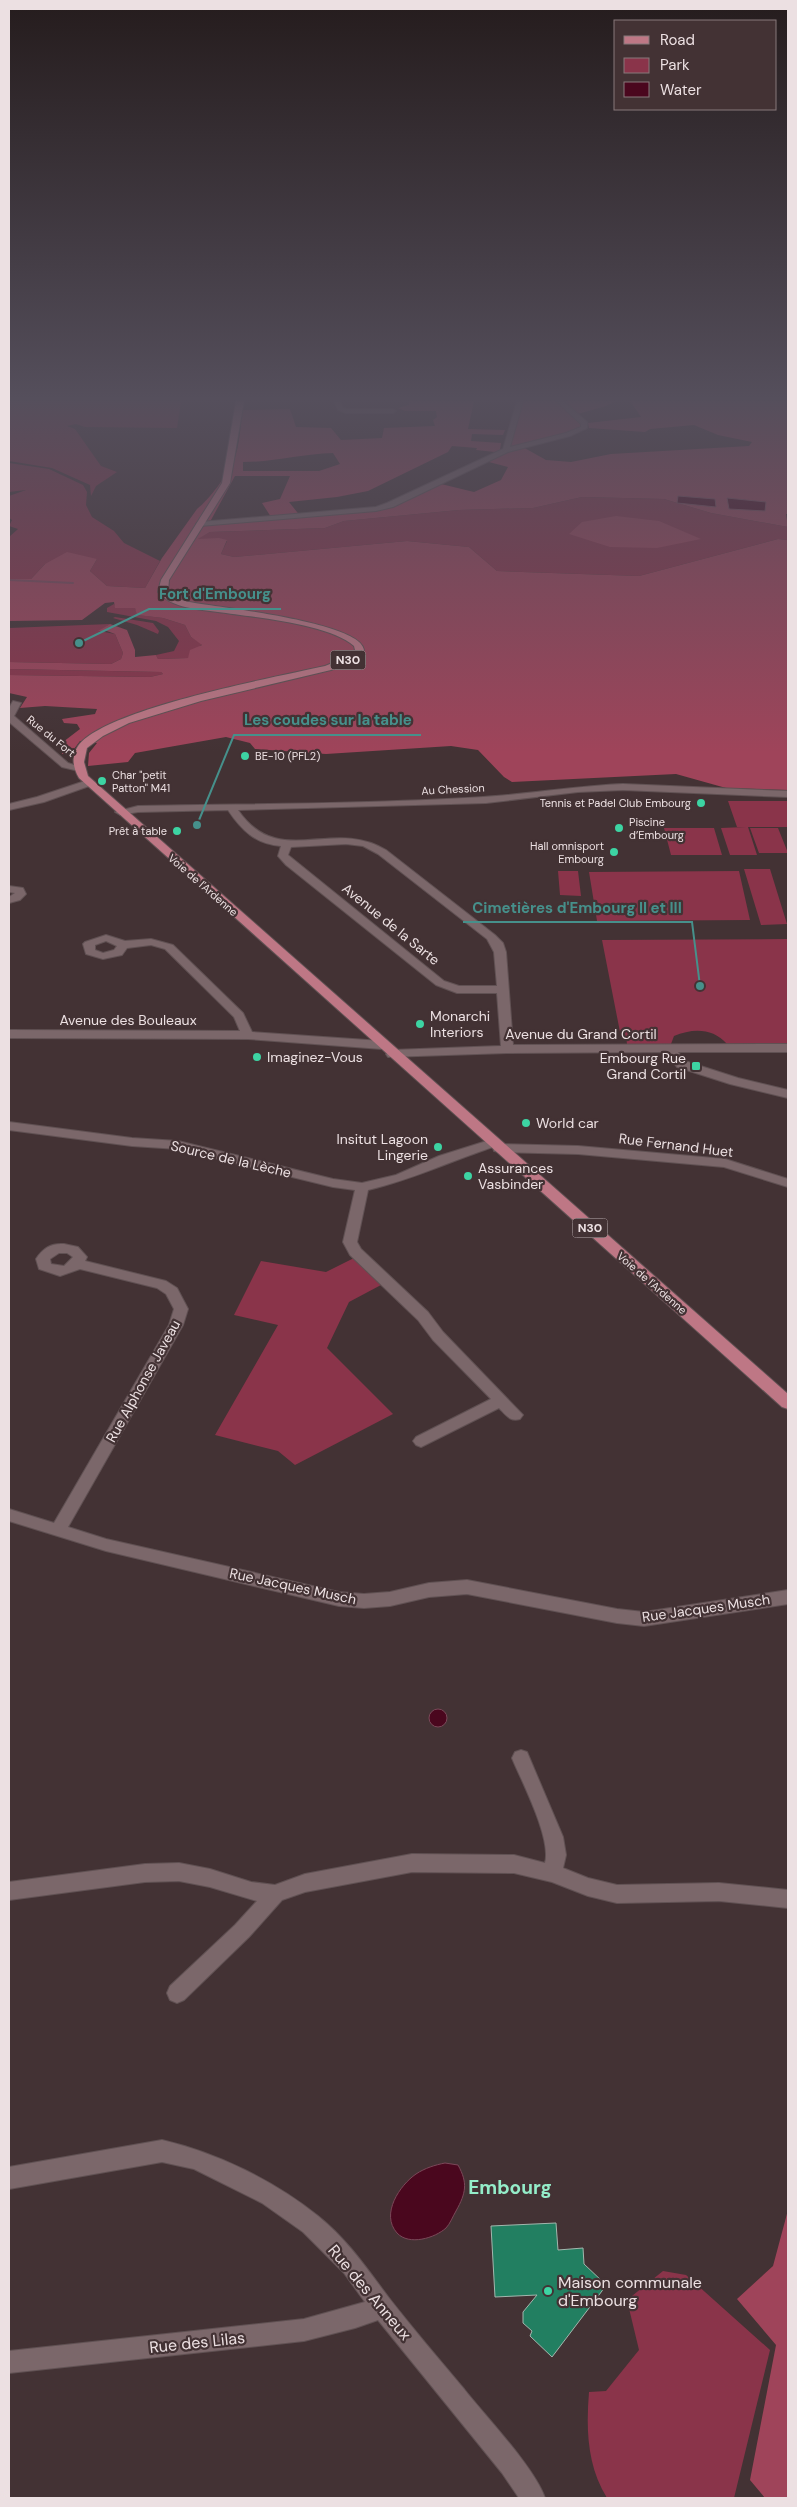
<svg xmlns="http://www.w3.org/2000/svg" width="797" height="2507" font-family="'DM Sans',sans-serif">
<rect width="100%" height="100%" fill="#433234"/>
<!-- green -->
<path fill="#8a344a" d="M9,401h170l2,1 -4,26 -92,-1 -9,-3 -9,2 8,3 26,37 16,6 -21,14 -5,10 -1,-11 -38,-17 -43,-7z
M9,463l40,6 34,16 4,7 -1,13 6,12 22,14 10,12 36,18 -15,27 -38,-2 -17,-15 7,-12 -52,5 -14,15h-22v-42l9,-8 -9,-3 3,-6 -3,-2v-22l17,-6 -17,2z
M582,497l82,2 47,14 77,14v13l-10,-1 -139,37 -142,-5 -28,-24 -62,-6 -173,16 -13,-3 6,-13 -30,-2 13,-7 115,-4 19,-7 115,-11 74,-2z
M114,604l2,4h19l3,7 25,3 22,7 6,12 11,7 -14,14 -30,1 -2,-4 18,-4 5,-10 -11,-14 -12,-6 -49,-9v-4z
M115,617l38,6 6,8 -1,3 -21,-9 -24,-7z
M110,624l-11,7 16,3 8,19 -2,6 -10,5 -102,-2v-34z
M9,669l152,3 2,2 -13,3 -141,-2z
M728,801h60v26h-40l9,28h-27l-9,-27 25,-1h-9z
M664,828h50l8,27h-51z
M750,828h28l10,25h-29z
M744,869h26l17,55 -26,1z
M558,871h20l3,25 -21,-1z
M739,871l11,49 -153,1 -8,-49z
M788,939v104l-61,1c-14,-16 -34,-16 -53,-8l-3,8h-44l-1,-7 -6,-5 -18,-92z
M354,1258l27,27 -32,17 -22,46 66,66 -98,51 -17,-14 -63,-16 63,-110 -44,-10 27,-54 65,11z
M663,2271l23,4 84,75 -36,148h-127c-20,-32 -21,-69 -18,-106l17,-1 33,-41 -12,-50z"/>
<!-- forest -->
<path fill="#9f445a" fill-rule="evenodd" d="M409,401h65l-6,28 37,1 -2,5 -31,-1 -1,7 30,2 -1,7 -5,2 -19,-2 1,-2 -25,-2 -4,6 -80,39 -31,6 -48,5 12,15 79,-7 61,-26 33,8 27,-12 7,-13 -23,-6 24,-10 2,-15 11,-35h35l23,20 3,5 -17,8 -45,12 25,14 25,2 40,-8 138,-8 3,-4 -34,-7 -24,-10 -44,4 -5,3 -56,-4 -1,-5 53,-6 -10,-15 -7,-1h164v113h-2l2,13 -77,-14 -47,-14 -82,-2 -49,11 -74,2 -115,11 -19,7 -115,4 -12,7 21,-1 8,2 -6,14 13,3 173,-16 62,6 28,24 142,5 139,-37 10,1v250l-62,-2 -50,-14 -164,8 -8,-5 -26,-27 -27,-4 -125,8 -71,-5 -5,-6 -24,-6 -91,16 -7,9 -40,4 1,-13 8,-10 -17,-2 -9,12 -9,1 1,-12 17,-13 -3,-5 -13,-1 -2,-4 33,-5 2,-5 -52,-3 -25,2 7,-11 -18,-4v-18l141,2 13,-3 -2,-2 -152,-3v-7l102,2 10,-5 2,-6 -8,-19 -8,-3h-9l12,-7 17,6 8,20v7l21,-2 2,4 30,-1 2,-8 12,-5 -11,-8 -6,-12 -22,-7 -26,-3 -2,-7h-20l-1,-6 -9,1 -23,17 -73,1v-42h22l14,-15 22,-12 30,7 -7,12 17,15 38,2 17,-30 35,-49c12,-9 31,-35 37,-49 6,-15 6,-34 9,-50l47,-1 6,18 35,1 10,12 41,-2 2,-10 51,-2 -2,-6 4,-3 -1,-6h-31l-7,-3 11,-3zM333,453l7,11 -21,7h-76v-9c30,0 59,-8 90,-9zM235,476h55l-10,23 -18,4 9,14 -52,5 -8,-2z
M565,401h51l-10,5 -28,8z
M616,516l43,5 42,18 -44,9 -47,-1 -41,-13 13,-12z
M788,2210v288h-23l-15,-18 26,-135 -39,-46 36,-33z"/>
<!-- water -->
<path fill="#4a071e" stroke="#7b4859" d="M678,496l37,3 1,8 -39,-4z
M727,498l39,4 -1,9 -36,-2z
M429 1718a9 9 0 1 1 18 0a9 9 0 1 1-18 0Z
M445,2163l13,2c10,18 8,28 -2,46 -3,5 -6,13 -10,17 -11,10 -37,18 -49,5 -17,-19 3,-48 19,-59 9,-6 19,-9 29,-11z"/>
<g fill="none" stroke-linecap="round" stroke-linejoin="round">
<!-- stream -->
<path stroke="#7b4859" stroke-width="2" d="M9,580l64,3"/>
</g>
<!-- building -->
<path fill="#227f61" stroke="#a3b7ae" d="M556,2223l2,27 25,-2 1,16 19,18 -2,2 4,3 -53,70 -22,-21 2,-5 -9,-8v-11l14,-17 -42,2 -4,-71z"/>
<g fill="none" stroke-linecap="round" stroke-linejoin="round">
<!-- street casing -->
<g stroke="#605153" stroke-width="2">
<path id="street" d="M334,401h6l3,7 4,1h46l3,2 -3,2h-47l-8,-3z
M517,401h6l-13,46 56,-14 15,-6v-3l-25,-23h7l24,21v6l-17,8 -62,16 -115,55 -17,4 -176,15 -4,-2 4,-2 176,-15 11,-4 116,-54z
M13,701l8,2 -7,13 54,47 15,5v4l-21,-5 -53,-45v-14z
M623,784l165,7v6l-165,-7 -45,2 -92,11 -248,7c41,60 94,7 148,40l109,85 8,8 3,9 7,93 275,-1v8h-110l7,9 53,17 50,12v8l-58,-14 -53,-17 -12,-15 -158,1 -119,4 -2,-3 6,-4 109,-4 -4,-53h-40l-21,-8 -150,-120 -8,-9 3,-10c-25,-2 -39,-15 -53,-36l-90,2 -18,3 -5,-3 23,-6c115,-2 230,-2 345,-9 47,-3 93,-11 140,-13zM346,844l17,2 15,8 109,85 7,13 3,34h-38l-15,-5 -156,-126 3,-8z
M9,886l14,2 3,6 -6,6 -11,3v-6l6,-4 -6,-1z
M106,935l19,6 26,-2 22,6 70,68 9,19 130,9 6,4 -6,4 -134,-10 -239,-1v-8l231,1 -6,-14 -69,-68 -14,-4 -24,3 -5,7 -19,4 -17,-5 -3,-10 2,-2zM106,941l11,5 -3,4 -11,3 -8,-3v-5z
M9,1122l123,16 46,3 155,38 29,4 34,-8 43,-19 54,-17 5,1 1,4 79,2 147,13 63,20v8l-64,-20 -146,-13 -79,-2 -5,-1 -1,-4c-42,14 -82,33 -125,43l-11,52 4,7 67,63 15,20 80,83 -3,4c-10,3 -14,-4 -21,-11l-78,39 -5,-2 -3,-4 3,-4 75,-38 -58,-59 -15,-20 -68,-65 -7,-13 12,-52 -22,-3 -155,-38 -46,-3 -123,-16z
M64,1244l14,3 9,10 -2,4 81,20 11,7 11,21 -5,16 -115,202 38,12 233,53 25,2 26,-2 39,-9 38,-3 150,29 27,3 144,-22v14l-144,22 -27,-3 -150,-29 -38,3 -39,9 -26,2 -25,-2 -233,-55 -97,-30v-12l45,14 115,-198 5,-16 -8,-15 -9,-6 -77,-19 -20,7 -21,-7 -3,-10c7,-11 15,-16 28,-15zM59,1253h8l6,4 -9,9 -13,-2 -1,-5z
M521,1750l6,2 36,85 3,18 -3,13 25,10 29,7 102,-2 69,7v18l-69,-7 -102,2 -29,-7 -36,-14 -38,-9 -102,-1 -107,20 -23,8 -33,37 -65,63 -7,3 -7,-3 -3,-7 3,-7 65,-61 22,-24 -47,-14 -31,-6 -34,1 -136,18v-18l136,-18 34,-1 31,6 41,13 24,3 30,-11 107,-20 102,1 31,8c7,-24 -23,-81 -33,-105l3,-6z
M162,2140c55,13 111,40 156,76 29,23 49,53 71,82 24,31 50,61 75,91 22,28 70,78 81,109h-26l-17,-25 -124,-153 -23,8 -51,13 -295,32v-22l295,-32 61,-17 -21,-29 -41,-41 -41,-29 -68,-34 -32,-7 -153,27v-22z"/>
</g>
<!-- secondary casing -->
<g stroke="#605153" stroke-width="2">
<path id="secondary" d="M88,780l5,3 -1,2 -48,17 -35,8v-6l28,-7z"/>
</g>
<!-- primary casing -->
<g stroke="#605153" stroke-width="2">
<path id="primary" d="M236,401h8l-14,82 -61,97 -1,11 10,8 11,3c27,5 172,20 175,48l-7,9 -26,11 -130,31 -72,22 -26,13 -16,12 -3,14 4,14 700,618v15l-6,-2 -703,-629c-6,-10 -8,-22 -1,-32 26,-37 198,-69 247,-80l20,-8 10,-8 -1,-4c-25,-22 -101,-29 -136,-34 -20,-3 -45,-3 -60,-20l3,-12 61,-97z"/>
</g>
<!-- street -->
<use href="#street" fill="#7b676a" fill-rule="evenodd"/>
<!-- secondary -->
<use href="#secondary" fill="#7b676a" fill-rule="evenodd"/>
<!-- primary -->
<use href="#primary" fill="#be7785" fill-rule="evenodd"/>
</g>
<!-- sky -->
<linearGradient id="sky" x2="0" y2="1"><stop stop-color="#251c1d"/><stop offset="0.53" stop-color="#554f5c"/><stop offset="1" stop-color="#554f5c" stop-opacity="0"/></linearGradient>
<rect width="797" height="752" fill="url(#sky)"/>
<!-- markers -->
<g fill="#3dd4a3" stroke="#433234" stroke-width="2">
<circle cx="245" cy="756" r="5"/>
<circle cx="102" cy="781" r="5"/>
<circle cx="701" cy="803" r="5"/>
<circle cx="619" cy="828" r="5"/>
<circle cx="177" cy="831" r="5"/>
<circle cx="614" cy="852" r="5"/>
<circle cx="420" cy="1024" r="5"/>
<circle cx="257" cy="1057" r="5"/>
<rect x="691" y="1061" width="10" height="10" rx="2.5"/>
<circle cx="526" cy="1123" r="5"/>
<circle cx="438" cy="1147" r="5"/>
<circle cx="468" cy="1176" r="5"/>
<circle cx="548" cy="2291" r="5"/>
</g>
<g text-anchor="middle" stroke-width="4.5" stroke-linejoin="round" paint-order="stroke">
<!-- far-street labels -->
<g font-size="11" fill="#ece0e2" stroke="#433234">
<text transform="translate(51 736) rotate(39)" y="4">Rue du Fort</text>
<text transform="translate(453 789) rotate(-3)" y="4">Au Chession</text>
<text transform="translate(203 885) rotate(41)" y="4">Voie de l'Ardenne</text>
<text transform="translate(652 1283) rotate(41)" y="4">Voie de l'Ardenne</text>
</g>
<!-- far-poi labels -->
<g font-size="11" fill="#ece0e2" stroke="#433234" text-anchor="start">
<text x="255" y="760">BE-10 (PFL2)</text>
<text x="112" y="779">Char "petit<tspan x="112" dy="13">Patton" M41</tspan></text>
<text x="691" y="807" text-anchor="end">Tennis et Padel Club Embourg</text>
<text x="629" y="826">Piscine<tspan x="629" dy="13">d’Embourg</tspan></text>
<text x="167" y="835" text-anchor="end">Prêt à table</text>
<text x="604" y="850" text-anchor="end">Hall omnisport<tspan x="604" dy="13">Embourg</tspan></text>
</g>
<!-- shield labels -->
<g fill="#433234" stroke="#b9acae" stroke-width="1">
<rect x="330.5" y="650.5" width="35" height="19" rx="4"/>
<rect x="572.5" y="1218.5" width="35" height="19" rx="4"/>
</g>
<g font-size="12" font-weight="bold" fill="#ece0e2">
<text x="348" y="664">N30</text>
<text x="590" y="1232">N30</text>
</g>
<!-- street labels -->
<g font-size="14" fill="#ece0e2" stroke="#433234">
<text transform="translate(391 924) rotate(39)" y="5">Avenue de la Sarte</text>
<text x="128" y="1025">Avenue des Bouleaux</text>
<text x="581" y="1039">Avenue du Grand Cortil</text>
<text transform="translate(676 1145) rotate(7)" y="5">Rue Fernand Huet</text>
<text transform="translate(231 1159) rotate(13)" y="5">Source de la Lèche</text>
<text transform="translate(143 1381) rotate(-61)" y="5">Rue Alphonse Javeau</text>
<text transform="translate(293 1586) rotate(12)" y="5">Rue Jacques Musch</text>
<text transform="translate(706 1608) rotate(-8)" y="5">Rue Jacques Musch</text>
</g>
<!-- poi labels -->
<g font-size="14" fill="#ece0e2" stroke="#433234" text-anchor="start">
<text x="430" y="1021">Monarchi<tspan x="430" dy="16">Interiors</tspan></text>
<text x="267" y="1062">Imaginez-Vous</text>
<text x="686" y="1063" text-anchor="end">Embourg Rue<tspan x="686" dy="16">Grand Cortil</tspan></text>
<text x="536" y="1128">World car</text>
<text x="428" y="1144" text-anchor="end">Insitut Lagoon<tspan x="428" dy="16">Lingerie</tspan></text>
<text x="478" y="1173">Assurances<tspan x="478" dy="16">Vasbinder</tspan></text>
</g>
<!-- near-poi labels -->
<g font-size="16" fill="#ece0e2" stroke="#433234" text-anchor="start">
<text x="558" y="2288">Maison communale<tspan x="558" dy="18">d'Embourg</tspan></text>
</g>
<!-- near-street labels -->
<g font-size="16" fill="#ece0e2" stroke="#433234">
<text transform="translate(370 2292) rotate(50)" y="6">Rue des Anneux</text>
<text transform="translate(197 2342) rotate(-6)" y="6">Rue des Lilas</text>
</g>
<!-- near-quarter labels -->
<g font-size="19" font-weight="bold" fill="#94edc9" stroke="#433234">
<text x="510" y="2194">Embourg</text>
</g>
</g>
<!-- callouts -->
<path fill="none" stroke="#46908b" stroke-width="2" d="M79 643L149 609H281M197 825L234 735H421M700 986L692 922H463"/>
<g fill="#46908b" stroke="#433234" stroke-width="2">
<circle cx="79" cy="643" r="5"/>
<circle cx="197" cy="825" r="5"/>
<circle cx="700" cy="986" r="5"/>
</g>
<g font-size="15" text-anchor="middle" font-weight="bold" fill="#46908b" stroke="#433234" stroke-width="4.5" stroke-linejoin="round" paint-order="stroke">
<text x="215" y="599">Fort d'Embourg</text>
<text x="328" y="725">Les coudes sur la table</text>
<text x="577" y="913">Cimetières d'Embourg II et III</text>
</g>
<!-- border -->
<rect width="797" height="2507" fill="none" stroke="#ece0e2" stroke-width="20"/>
<!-- legend -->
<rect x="614" y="20" width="162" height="90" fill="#433234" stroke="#87787a"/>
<rect x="624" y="36" width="25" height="8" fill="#be7785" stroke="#87787a"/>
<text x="660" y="45" font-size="15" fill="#ece0e2">Road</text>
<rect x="624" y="58" width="25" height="15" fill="#8a344a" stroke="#87787a"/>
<text x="660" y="70" font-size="15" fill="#ece0e2">Park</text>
<rect x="624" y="82" width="25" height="15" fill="#4a071e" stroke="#87787a"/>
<text x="660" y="95" font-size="15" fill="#ece0e2">Water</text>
</svg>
